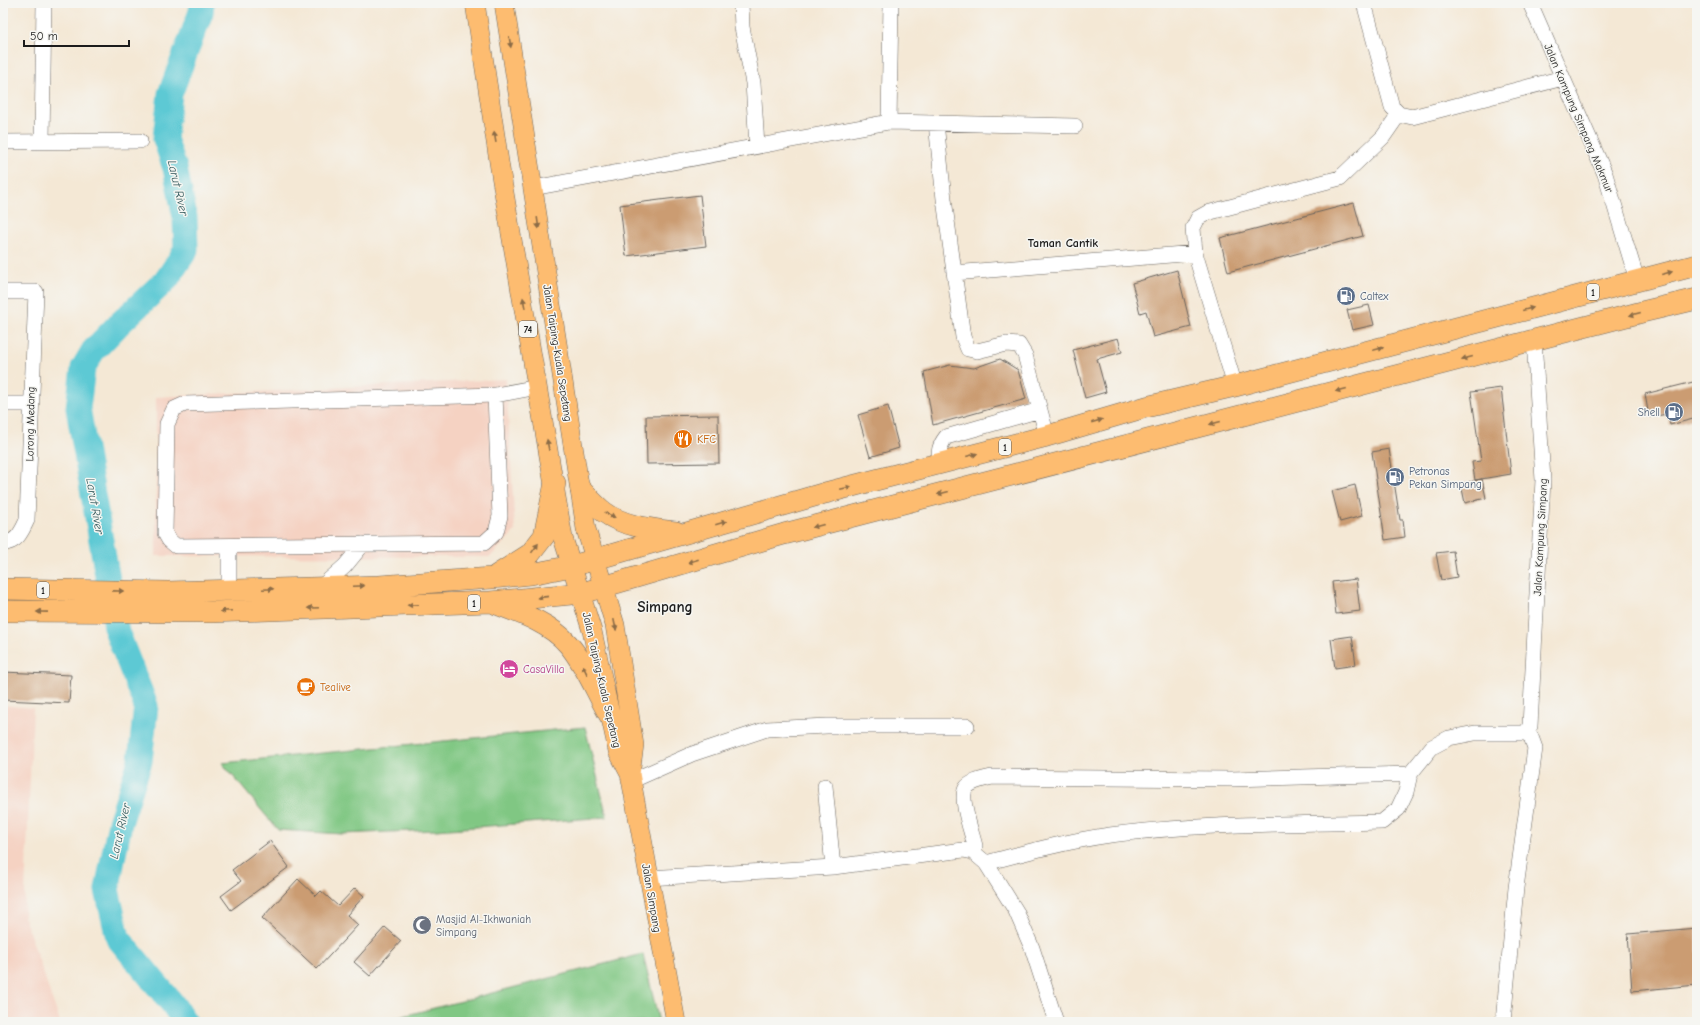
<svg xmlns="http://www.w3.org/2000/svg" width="1700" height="1025" font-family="'Comic Neue',sans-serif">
<rect width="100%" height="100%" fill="#f6f6f2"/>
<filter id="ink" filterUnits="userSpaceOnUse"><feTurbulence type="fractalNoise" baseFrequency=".025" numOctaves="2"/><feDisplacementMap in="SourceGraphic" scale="8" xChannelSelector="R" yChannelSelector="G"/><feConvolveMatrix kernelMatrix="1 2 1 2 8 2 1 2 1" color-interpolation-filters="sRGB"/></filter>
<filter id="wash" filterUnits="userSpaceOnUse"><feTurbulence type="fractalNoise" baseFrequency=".012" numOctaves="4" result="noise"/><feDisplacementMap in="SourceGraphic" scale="16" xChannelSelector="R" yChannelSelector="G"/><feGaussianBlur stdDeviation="0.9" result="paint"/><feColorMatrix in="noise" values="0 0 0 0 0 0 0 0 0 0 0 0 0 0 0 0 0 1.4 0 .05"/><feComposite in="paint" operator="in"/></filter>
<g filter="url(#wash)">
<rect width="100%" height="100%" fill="#f4e8d5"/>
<!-- built -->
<path fill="#f5d2c2" d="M506,379l9,152 -25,26 -334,-1v-159z
M3,705l30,3 -9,209 36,105h-57z"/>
<!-- green -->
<path fill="#80c783" stroke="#4e7250" d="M585,727l22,90 -171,13 -94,4 -64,-4 -56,-67z
M643,954l16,68h-279z"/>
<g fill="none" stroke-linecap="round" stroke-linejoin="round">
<!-- river -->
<path stroke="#5dc9d4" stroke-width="25" d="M185,1022l-13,-19 -54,-65 -11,-48 13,-67 20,-62 6,-55 -29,-74 -39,-224 5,-40 10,-17 24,-25 50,-47 19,-29 -1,-33 -10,-49 -10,-29 5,-45 31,-82 1,-9"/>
</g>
<g id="blocks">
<!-- building -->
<path fill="#cb9c72" d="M700,195l6,51 -80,10 -6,-51z
M1354,203l9,33 -135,36 -8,-34z
M1177,270l14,57 -38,10 -7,-26 -6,2 -8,-30z
M1369,305l5,20 -22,5 -5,-20z
M1118,338l4,14 -25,7 9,33 -21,6 -12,-48z
M1000,359l18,11 8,29 -93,26 -9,-53 26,-7 24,3z
M1697,381v37l-27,7 -2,-11 -19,3 -4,-23z
M1501,388l10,86 -36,6 -3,-18 9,-1 -10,-69z
M888,406l11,42 -29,9 -12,-42z
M718,415l1,48 -72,1 -1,-48z
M1389,449l11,71h3l2,17 -20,3 -13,-88z
M1482,479l4,19 -21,5 -4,-19z
M1355,485l7,31 -22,6 -8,-31z
M1453,551l4,26 -16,3 -5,-27z
M1356,579l4,32 -24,3 -4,-32z
M1352,636l4,29 -21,3 -4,-29z
M3,672l68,3 -2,28 -66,-3z
M270,841l19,26 -58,43 -10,-14 20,-15 -9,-11z
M298,879l18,17 5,-5 17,15 17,-18 9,8 -17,19 11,10 -41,44 -55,-51z
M385,927l16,14 -31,35 -16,-14z
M1697,928v57l-65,6 -4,-57z"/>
</g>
</g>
<g filter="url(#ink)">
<use href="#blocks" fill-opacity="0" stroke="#68635d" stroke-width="1"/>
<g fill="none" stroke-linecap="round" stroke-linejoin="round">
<!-- minor casing -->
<g stroke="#68635d" stroke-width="16">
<path id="minor" d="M741,3l1,24 11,56 4,63
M1364,3l28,104 7,7 13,3 151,-39
M1530,3l75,171 32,106
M889,122l2,-119
M936,123l8,76 19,138 5,12 9,2 29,-7 13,1 6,10 22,81
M42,141l2,-138
M3,142l137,-1
M533,188l356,-66 186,4
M954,273l241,-20
M3,292h33l-9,228c-5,11 -10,23 -24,23
M1235,386l-40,-133 -2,-25 5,-10 9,-5 133,-35 43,-41 16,-23
M495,395l5,121 -4,16 -12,11 -308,3 -7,-6 -4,-7 2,-109 7,-15 11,-5 310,-9 43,-8
M3,404h27
M940,464c-2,-12 -1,-18 6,-27l94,-27
M320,588l25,-22 18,-22
M229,590v-44
M1526,733l4,-7 13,-246 -9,-140
M631,781l61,-27 75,-25 60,-3h140
M825,786l8,81
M973,852l2,-6c-3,-13 -16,-48 -9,-58 5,-7 18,-9 26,-11l239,2 179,-5
M986,863c41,-11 82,-22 124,-28 90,-12 182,-11 272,-13l16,-13 8,-17 4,-18 22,-27 17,-9 26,-5h51l5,4 4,11 -19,140 -13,134
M648,878l185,-11 130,-17 10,2 13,11 30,48 16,37 24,74"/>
</g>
<!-- major casing -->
<g stroke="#68635d" stroke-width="20">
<path id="major" d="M475,3l26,172 62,363 29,93 26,120 12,23 46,248
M504,3l82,526 29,96 19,120 -4,29"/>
</g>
<!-- highway casing -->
<g stroke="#68635d" stroke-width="22">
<path id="highway" d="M581,490c7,7 15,16 23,22 20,15 48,17 72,20
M497,575l33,-21 14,-18 11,-53
M3,589l165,3 211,-6 113,-8 39,-4 41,-8 253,-73 222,-57 99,-29 89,-21 462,-121
M496,604c24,9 54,19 72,40 17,19 29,50 42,72
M3,611l208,1 279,-10 92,-9 202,-59 862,-223 51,-12"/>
</g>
<!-- minor -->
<use href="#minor" stroke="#fff" stroke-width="15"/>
<!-- major -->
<use href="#major" stroke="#fdbc70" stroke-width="19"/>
<!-- highway -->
<use href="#highway" stroke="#fdbc70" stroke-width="21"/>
</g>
<!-- one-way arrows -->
<defs><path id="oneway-solid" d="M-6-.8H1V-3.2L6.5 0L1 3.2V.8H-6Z"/></defs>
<g fill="#8c6c46">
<use href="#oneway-solid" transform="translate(510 42) rotate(81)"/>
<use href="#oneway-solid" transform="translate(495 137) rotate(-99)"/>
<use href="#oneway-solid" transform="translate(538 223) rotate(82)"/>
<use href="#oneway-solid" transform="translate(1667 273) rotate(-14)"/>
<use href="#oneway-solid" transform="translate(524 303) rotate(-100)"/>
<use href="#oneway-solid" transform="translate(1528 309) rotate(-14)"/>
<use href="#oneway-solid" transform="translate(1635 314) rotate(165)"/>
<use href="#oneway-solid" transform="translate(1378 349) rotate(-14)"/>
<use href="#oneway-solid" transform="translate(1467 358) rotate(166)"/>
<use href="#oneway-solid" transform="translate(1341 390) rotate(165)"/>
<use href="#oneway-solid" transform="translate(1097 421) rotate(-16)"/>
<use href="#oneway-solid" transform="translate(1215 423) rotate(165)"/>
<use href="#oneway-solid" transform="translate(548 445) rotate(-100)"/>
<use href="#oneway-solid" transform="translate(972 455) rotate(-15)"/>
<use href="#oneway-solid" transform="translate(846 488) rotate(-12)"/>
<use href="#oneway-solid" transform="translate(943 493) rotate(165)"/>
<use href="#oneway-solid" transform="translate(610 515) rotate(27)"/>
<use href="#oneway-solid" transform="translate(721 523) rotate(-16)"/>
<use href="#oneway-solid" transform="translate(818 526) rotate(165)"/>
<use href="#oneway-solid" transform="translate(535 548) rotate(-54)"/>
<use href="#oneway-solid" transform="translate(693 561) rotate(163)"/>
<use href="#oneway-solid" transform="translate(359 586) rotate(-2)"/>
<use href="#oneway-solid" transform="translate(268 589) rotate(-2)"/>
<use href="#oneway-solid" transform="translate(118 591) rotate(1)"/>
<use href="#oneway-solid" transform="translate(543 597) rotate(174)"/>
<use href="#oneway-solid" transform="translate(413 605) rotate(178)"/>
<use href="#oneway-solid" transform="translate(313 608) rotate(178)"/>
<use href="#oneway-solid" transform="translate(226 611) rotate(178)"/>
<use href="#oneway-solid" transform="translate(42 612) rotate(-179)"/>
<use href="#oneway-solid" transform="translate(615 625) rotate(78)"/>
<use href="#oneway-solid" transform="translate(585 670) rotate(-116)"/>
</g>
</g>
<!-- icons -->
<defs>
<g id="fuel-disc" transform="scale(1)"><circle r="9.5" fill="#5c6f8a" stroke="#f6f6f2"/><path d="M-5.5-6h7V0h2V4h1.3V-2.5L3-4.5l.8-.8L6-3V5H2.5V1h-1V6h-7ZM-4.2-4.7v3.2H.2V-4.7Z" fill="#fff"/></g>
<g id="restaurant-disc" transform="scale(1)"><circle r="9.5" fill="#e8710a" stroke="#f6f6f2"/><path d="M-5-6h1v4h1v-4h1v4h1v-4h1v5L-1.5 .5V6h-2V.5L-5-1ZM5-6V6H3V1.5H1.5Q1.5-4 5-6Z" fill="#fff"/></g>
<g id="hotel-disc" transform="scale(1)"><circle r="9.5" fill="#d1479c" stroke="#f6f6f2"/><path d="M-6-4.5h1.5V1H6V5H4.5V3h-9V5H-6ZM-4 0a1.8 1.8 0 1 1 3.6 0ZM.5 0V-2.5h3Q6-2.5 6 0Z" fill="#fff"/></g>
<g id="cafe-disc" transform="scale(1)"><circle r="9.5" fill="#e8710a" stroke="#f6f6f2"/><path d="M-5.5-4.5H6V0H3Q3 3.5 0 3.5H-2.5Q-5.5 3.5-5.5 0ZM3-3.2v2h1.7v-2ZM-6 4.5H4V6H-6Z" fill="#fff"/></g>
<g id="mosque-disc" transform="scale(1)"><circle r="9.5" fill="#6b7280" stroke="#f6f6f2"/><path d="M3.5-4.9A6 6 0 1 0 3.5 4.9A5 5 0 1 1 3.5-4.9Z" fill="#fff"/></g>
</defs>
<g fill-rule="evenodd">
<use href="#fuel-disc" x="1346" y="296"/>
<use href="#fuel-disc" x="1674" y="412"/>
<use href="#restaurant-disc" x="683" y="439"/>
<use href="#fuel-disc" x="1395" y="477"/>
<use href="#hotel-disc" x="509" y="669"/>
<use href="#cafe-disc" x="306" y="687"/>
<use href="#mosque-disc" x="422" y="925"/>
</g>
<g text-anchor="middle" stroke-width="3" stroke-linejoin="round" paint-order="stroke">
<!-- shield labels -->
<g fill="#f6f6f2" stroke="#5d5d5c" stroke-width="1">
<rect x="1587" y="284" width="12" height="16" rx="3"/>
<rect x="519" y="321" width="18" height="16" rx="3"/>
<rect x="999" y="439" width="12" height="16" rx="3"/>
<rect x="37" y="582" width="12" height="16" rx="3"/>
<rect x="468" y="595" width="12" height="16" rx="3"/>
</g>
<g font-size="10" font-weight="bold" fill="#1c1c1c">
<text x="1593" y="296">1</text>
<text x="528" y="333">74</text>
<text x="1005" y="451">1</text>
<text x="43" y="594">1</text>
<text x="474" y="607">1</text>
</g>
<!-- street labels -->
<g font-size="11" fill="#1c1c1c" stroke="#f6f6f2">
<text transform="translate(1579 118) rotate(67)" y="4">Jalan Kampung Simpang Makmur</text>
<text transform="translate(558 353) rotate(81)" y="4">Jalan Taiping-Kuala Sepetang</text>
<text transform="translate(30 424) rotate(-89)" y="4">Lorong Medang</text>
<text transform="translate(1540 537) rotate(-87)" y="4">Jalan Kampung Simpang</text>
<text transform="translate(602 680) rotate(77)" y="4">Jalan Taiping-Kuala Sepetang</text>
<text transform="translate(652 898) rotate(80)" y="4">Jalan Simpang</text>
</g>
<!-- service labels -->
<g font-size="11" fill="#4e5e75" stroke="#f6f6f2" text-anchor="start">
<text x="1360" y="300">Caltex</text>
<text x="1660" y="416" text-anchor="end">Shell</text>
<text x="1409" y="475">Petronas<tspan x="1409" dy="13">Pekan Simpang</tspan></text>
</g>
<!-- food labels -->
<g font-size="11" fill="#c56008" stroke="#f6f6f2" text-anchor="start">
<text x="697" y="443">KFC</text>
<text x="320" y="691">Tealive</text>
</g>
<!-- hotel labels -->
<g font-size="11" fill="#b23c85" stroke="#f6f6f2" text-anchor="start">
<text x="523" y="673">CasaVilla</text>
</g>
<!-- worship labels -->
<g font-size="11" fill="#5b616d" stroke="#f6f6f2" text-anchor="start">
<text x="436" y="923">Masjid Al-Ikhwaniah<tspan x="436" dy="13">Simpang</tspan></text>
</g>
<!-- water labels -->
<g font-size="12" font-style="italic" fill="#33595c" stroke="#f6f6f2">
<text transform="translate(178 188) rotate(77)" y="4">Larut River</text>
<text transform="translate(95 506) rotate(80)" y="4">Larut River</text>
<text transform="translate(120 831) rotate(-77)" y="4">Larut River</text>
</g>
<!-- neighbourhood labels -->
<g font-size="12" font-weight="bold" fill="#1c1c1c" stroke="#f6f6f2">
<text x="1063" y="247">Taman Cantik</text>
</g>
<!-- district labels -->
<g font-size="15" font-weight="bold" fill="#1c1c1c" stroke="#f6f6f2">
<text x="665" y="612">Simpang</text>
</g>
</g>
<!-- margin -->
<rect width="1700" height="1025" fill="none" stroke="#f6f6f2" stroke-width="16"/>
<!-- scale -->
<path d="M24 40v6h105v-6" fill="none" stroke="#1c1c1c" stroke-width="2"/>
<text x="30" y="40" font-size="12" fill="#1c1c1c" stroke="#f6f6f2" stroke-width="3" paint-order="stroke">50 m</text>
</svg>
